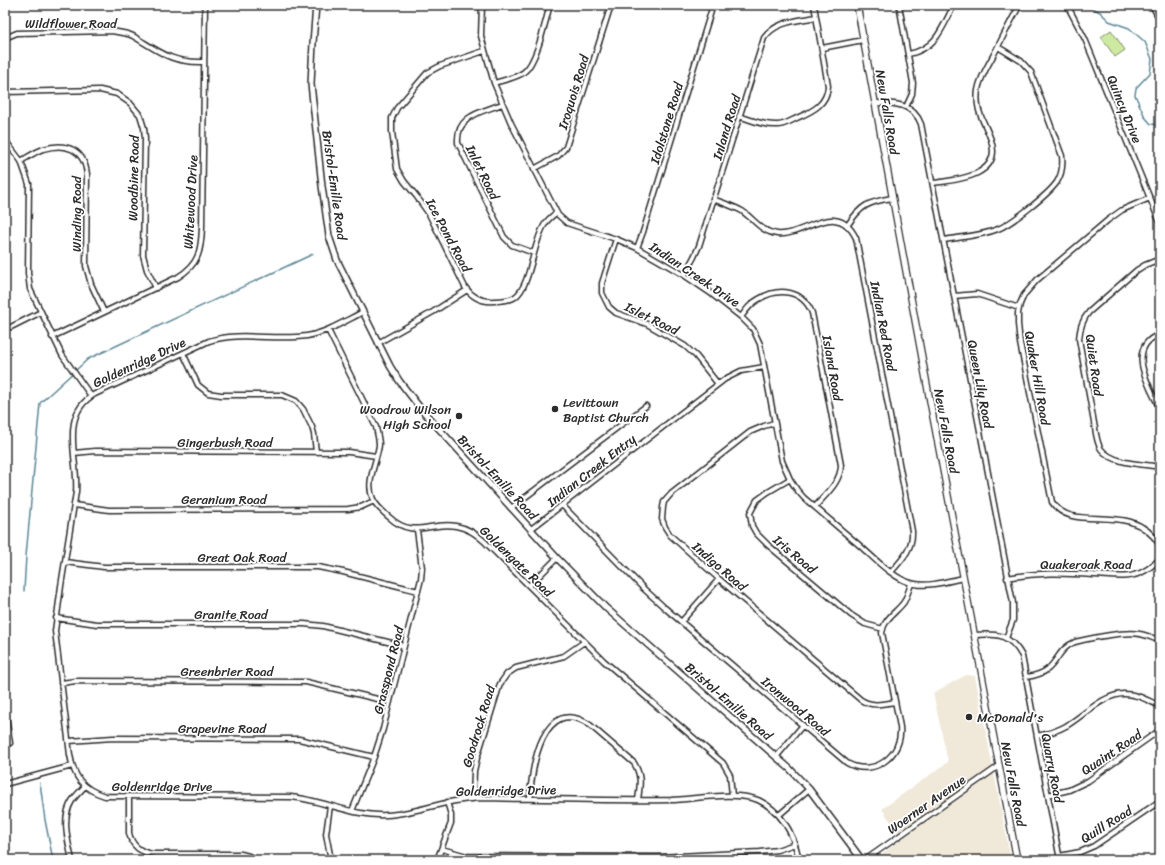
<svg xmlns="http://www.w3.org/2000/svg" width="1165" height="865" font-family="Sriracha,sans-serif">
<rect width="100%" height="100%" fill="#fff"/>
<filter id="ink" filterUnits="userSpaceOnUse"><feTurbulence type="fractalNoise" baseFrequency=".025" numOctaves="2"/><feDisplacementMap in="SourceGraphic" scale="8" xChannelSelector="R" yChannelSelector="G"/><feConvolveMatrix kernelMatrix="1 2 1 2 8 2 1 2 1" color-interpolation-filters="sRGB"/></filter>
<g filter="url(#ink)">
<!-- built -->
<path fill="#f0e9da" d="M966,675l9,1 36,184h-136l27,-22 -20,-29 66,-47 -15,-69z"/>
<!-- green -->
<path fill="#ceeaa0" stroke="#7c8a66" d="M1111,30l14,20 -10,7 -14,-20z"/>
<g fill="none" stroke-linecap="round" stroke-linejoin="round">
<!-- stream -->
<path stroke="#5b8795" stroke-width="1.5" d="M1086,5l14,7 9,9 20,7 16,14 7,17 -2,14 -14,15 -1,7 10,22 6,7 9,1
M24,591l2,-35 14,-153 48,-44 225,-105
M40,783l5,37 8,40"/>
<!-- minor casing -->
<g stroke="#2b2b2b" stroke-width="7">
<path id="minor" d="M482,5l-1,31 13,47 17,40 47,92 9,8 9,3 40,13 21,9 47,27 25,17 32,25 12,12 7,15 22,117 8,18 7,11 7,8c18,15 36,31 54,46 15,13 37,37 57,40 15,3 33,-3 48,-6
M899,5l14,78 -1,11 -6,13
M1067,5l18,34 75,184
M1152,5l8,15
M5,38l12,-5 95,-2 16,3 5,2c27,16 38,27 71,26
M822,48l41,-8
M484,51l-44,15 -13,7 -30,35 -5,10v14l5,37 7,12 13,16 12,17 36,73c7,10 17,15 29,14 7,0 15,0 21,-4 16,-11 18,-56 30,-73 3,-5 7,-8 11,-11
M909,54c28,-6 33,-26 45,-49
M494,83c9,-3 23,-5 30,-11 13,-10 21,-50 26,-67
M5,92l95,-2 17,4 13,9 10,12 4,13 1,11 -2,116 4,15 9,18
M875,103c19,0 38,0 46,21l92,479v17l-7,18
M502,104c-20,8 -46,11 -44,39l46,94 8,8 22,8
M739,116c12,4 26,10 39,9 7,0 14,-5 21,-8 14,-6 28,-13 29,-31l-14,-81
M5,140l16,21 8,23 -1,89 2,16 32,66 29,41
M21,161c7,-4 14,-9 22,-12 23,-7 41,0 44,25l-1,92 5,18 13,28
M534,169l24,-13 8,-9 45,-142
M933,183c24,-3 70,-7 58,-43 -7,-20 -16,-28 -13,-50 2,-12 9,-23 15,-34 9,-17 17,-34 27,-51
M1150,198l-28,12 -14,10 -71,60 -13,15 -4,9 -2,9v11l2,19 32,159c22,34 77,-5 108,43
M713,199c10,4 20,7 29,12 12,8 19,21 35,23 27,3 60,-36 79,4l56,293c1,18 -10,29 -21,41
M847,226c14,-21 21,-24 45,-28
M616,239l-14,44v10l7,14 7,6 31,11 38,22 11,10 22,28
M944,240c17,-3 37,-4 54,-11 13,-5 51,-35 59,-47 5,-8 6,-17 5,-26l-31,-84 -10,-11 -23,-14
M637,248l6,-16 70,-227
M1160,259l-15,6 -8,5 -48,42c-7,8 -9,16 -10,27l17,95c1,5 2,11 5,15 11,15 42,15 59,18
M684,275l10,-18 5,-11 65,-208c12,-17 33,-17 52,-21
M954,296l23,-2 42,14
M363,312c-18,9 -37,21 -56,24 -32,5 -67,-5 -98,5l-114,53c-37,21 -16,65 -19,98l-15,94 -6,45 15,124c4,22 12,34 35,41l186,1c32,3 63,20 96,18 20,-1 40,-8 59,-12 11,-3 22,-4 34,-5 63,1 127,3 191,2 25,-1 63,-9 87,0 24,11 36,35 41,60
M741,317c5,-7 10,-14 18,-18 20,-12 44,-9 53,14l29,152c0,17 -16,30 -26,42
M11,327l30,-15
M328,330l48,97c1,6 3,12 3,18 -2,17 -14,37 -6,54 3,7 10,13 16,18 25,23 41,4 67,9 12,2 20,8 29,16l119,119 119,102 7,12 2,21
M1160,334c-36,14 -10,53 0,75
M52,337l126,-60c21,-13 23,-26 24,-49l3,-223
M378,343l55,-31 34,-22
M183,353l15,32 10,8 13,2h61l14,6 7,8 9,18 2,7 2,18
M774,423l-10,3 -14,6 -79,62 -7,8 -1,5 -1,12 3,8 5,8 49,44 142,121c11,7 22,4 34,2
M74,453l21,-2 254,1 27,4
M790,479l-22,13 -11,8 -7,13 2,13 4,7 12,12 83,70 14,9 18,5
M74,505l35,5 239,-1 13,-2 13,-6
M562,505l82,84 21,19 182,155c26,15 56,-7 53,-36l-18,-94c2,-15 14,-20 22,-31 3,-6 5,-12 7,-18
M511,508l135,-102
M531,529l194,-150 16,-8 23,-4
M65,562l39,5h214l25,5 75,19
M1007,578c31,-6 56,-5 87,-3 12,0 27,4 40,0 10,-2 18,-9 26,-16
M529,586l28,-28
M56,618l41,6h207l19,2 81,20
M681,622l38,-43
M974,635c23,-2 36,-1 48,21l38,204
M1026,677c8,-1 16,-3 22,-8 11,-10 12,-21 27,-27 17,-4 47,-11 65,-8 7,1 13,4 20,7
M61,683l15,-2 230,1 84,20
M5,711l5,32h-5
M1037,736c10,-2 20,-5 29,-10 17,-10 39,-33 59,-32 13,0 24,7 35,12
M69,741l44,-3 186,1 75,18
M777,756l26,-31
M5,784l67,-18
M1048,795l21,-5 19,-9 72,-51
M129,796v37c3,14 12,20 26,21h86l8,2 7,4
M473,799l1,-28 3,-13 23,-74 7,-10 9,-6 48,-12 20,-14
M530,799c1,-31 13,-106 60,-74l44,38c8,13 6,22 4,37
M330,806l-4,28 5,26
M352,811l22,-54 9,-28 38,-150 1,-11 -5,-38
M779,815l30,-26
M5,844l3,16
M442,849l25,7 190,1 103,-5 17,-2 18,-6
M1059,856l21,-4 14,-6 66,-45
M72,860c-4,-19 -11,-42 0,-59 4,-6 9,-10 13,-15
M437,860l14,-37v-8l-4,-13
M865,860l134,-94"/>
</g>
<!-- tertiary casing -->
<g stroke="#2b2b2b" stroke-width="8">
<path id="tertiary" d="M316,5l-3,38 -2,41 11,102 7,50 8,24 53,106 10,16 21,27 136,149 49,50 184,161 19,20 53,71"/>
</g>
<!-- secondary casing -->
<g stroke="#2b2b2b" stroke-width="8">
<path id="secondary" d="M857,5l73,396 87,459"/>
</g>
<!-- minor -->
<use href="#minor" stroke="#fff" stroke-width="4"/>
<!-- tertiary -->
<use href="#tertiary" stroke="#fff" stroke-width="5"/>
<!-- secondary -->
<use href="#secondary" stroke="#fff" stroke-width="5.5"/>
</g>
</g>
<!-- markers -->
<g fill="#2b2b2b" stroke="#fff" stroke-width="1.5">
<circle cx="555" cy="409" r="4"/>
<circle cx="459" cy="416" r="4"/>
<circle cx="969" cy="717" r="4"/>
</g>
<g text-anchor="middle" stroke-width="3.5" stroke-linejoin="round" paint-order="stroke">
<!-- street labels -->
<g font-size="13" fill="#2b2b2b" stroke="#fff">
<text x="71" y="28">Wildflower Road</text>
<text transform="translate(573 92) rotate(-73)" y="5">Iroquois Road</text>
<text transform="translate(1125 109) rotate(68)" y="5">Quincy Drive</text>
<text transform="translate(888 112) rotate(80)" y="5">New Falls Road</text>
<text transform="translate(666 123) rotate(-73)" y="5">Idolstone Road</text>
<text transform="translate(726 127) rotate(-73)" y="5">Inland Road</text>
<text transform="translate(483 172) rotate(64)" y="5">Inlet Road</text>
<text transform="translate(133 178) rotate(-89)" y="5">Woodbine Road</text>
<text transform="translate(335 185) rotate(82)" y="5">Bristol-Emilie Road</text>
<text transform="translate(190 202) rotate(-87)" y="5">Whitewood Drive</text>
<text transform="translate(76 214) rotate(-90)" y="5">Winding Road</text>
<text transform="translate(449 235) rotate(62)" y="5">Ice Pond Road</text>
<text transform="translate(695 274) rotate(34)" y="5">Indian Creek Drive</text>
<text transform="translate(652 318) rotate(26)" y="5">Islet Road</text>
<text transform="translate(884 326) rotate(79)" y="5">Indian Red Road</text>
<text transform="translate(139 362) rotate(-25)" y="5">Goldenridge Drive</text>
<text transform="translate(1095 365) rotate(82)" y="5">Quiet Road</text>
<text transform="translate(833 368) rotate(80)" y="5">Island Road</text>
<text transform="translate(1038 378) rotate(80)" y="5">Quaker Hill Road</text>
<text transform="translate(981 384) rotate(79)" y="5">Queen Lily Road</text>
<text transform="translate(947 431) rotate(79)" y="5">New Falls Road</text>
<text x="225" y="447">Gingerbush Road</text>
<text transform="translate(591 470) rotate(-38)" y="5">Indian Creek Entry</text>
<text transform="translate(498 477) rotate(47)" y="5">Bristol-Emilie Road</text>
<text x="224" y="504">Geranium Road</text>
<text transform="translate(795 554) rotate(40)" y="5">Iris Road</text>
<text x="242" y="562">Great Oak Road</text>
<text transform="translate(517 561) rotate(44)" y="5">Goldengate Road</text>
<text x="1086" y="569">Quakeroak Road</text>
<text transform="translate(720 566) rotate(41)" y="5">Indigo Road</text>
<text x="231" y="619">Granite Road</text>
<text transform="translate(388 670) rotate(-76)" y="5">Grasspond Road</text>
<text x="227" y="676">Greenbrier Road</text>
<text transform="translate(729 701) rotate(41)" y="5">Bristol-Emilie Road</text>
<text transform="translate(796 706) rotate(40)" y="5">Ironwood Road</text>
<text transform="translate(478 726) rotate(-73)" y="5">Goodrock Road</text>
<text x="222" y="733">Grapevine Road</text>
<text transform="translate(1111 752) rotate(-34)" y="5">Quaint Road</text>
<text transform="translate(1053 768) rotate(79)" y="5">Quarry Road</text>
<text transform="translate(1014 784) rotate(79)" y="5">New Falls Road</text>
<text x="162" y="791">Goldenridge Drive</text>
<text transform="translate(506 790) rotate(-1)" y="5">Goldenridge Drive</text>
<text transform="translate(926 804) rotate(-35)" y="5">Woerner Avenue</text>
<text transform="translate(1106 824) rotate(-32)" y="5">Quill Road</text>
</g>
<!-- poi labels -->
<g font-size="13" fill="#2b2b2b" stroke="#fff" text-anchor="start">
<text x="563" y="407">Levittown<tspan x="563" dy="15">Baptist Church</tspan></text>
<text x="451" y="414" text-anchor="end">Woodrow Wilson<tspan x="451" dy="15">High School</tspan></text>
<text x="977" y="722">McDonald's</text>
</g>
</g>
<!-- margin -->
<rect width="1165" height="865" fill="none" stroke="#fff" stroke-width="20"/>
<rect x="10" y="10" width="1145" height="845" fill="none" stroke="#2b2b2b" stroke-width="1.5" filter="url(#ink)"/>
</svg>
